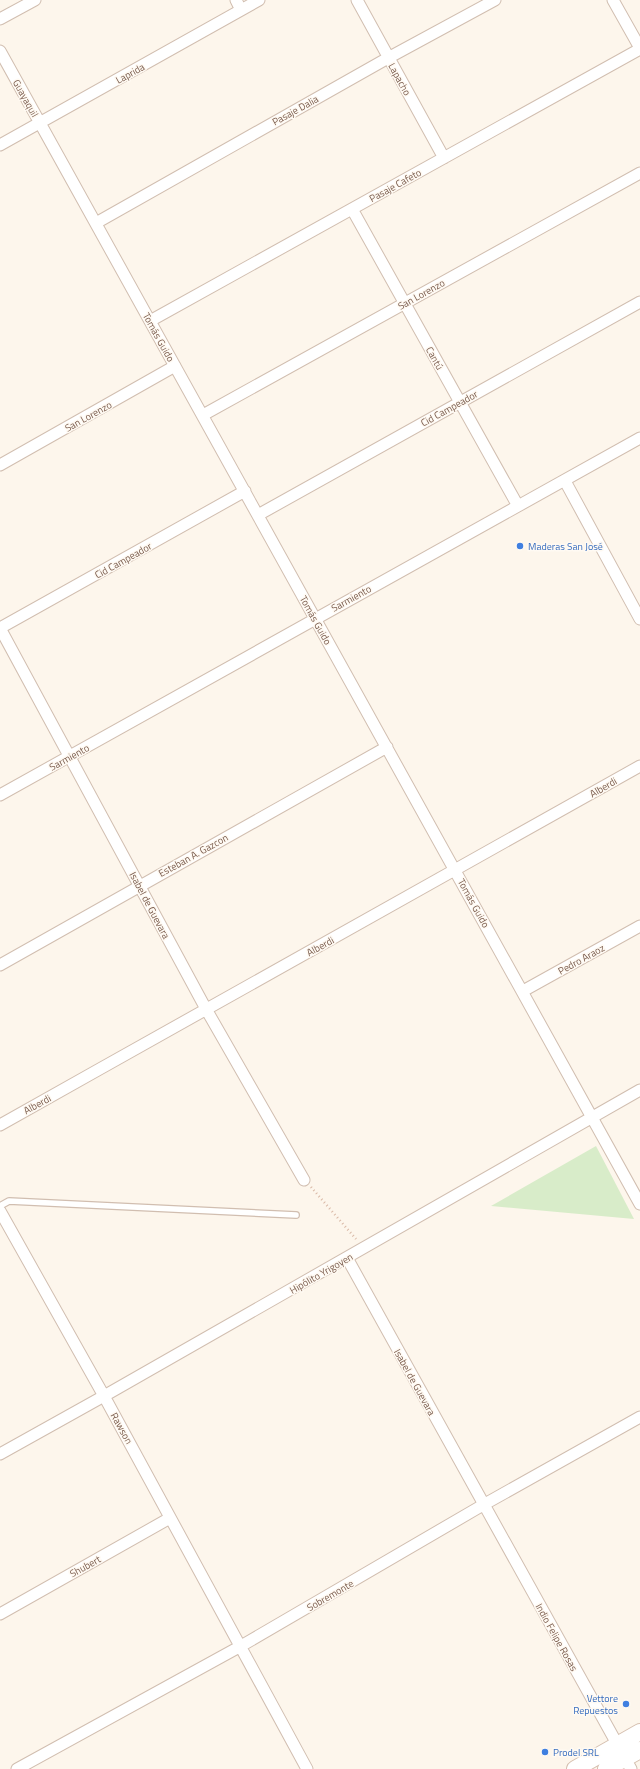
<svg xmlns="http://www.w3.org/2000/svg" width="640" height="1769" font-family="'Titillium Web',sans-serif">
<rect width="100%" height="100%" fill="#fdf6ec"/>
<!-- green -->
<path fill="#d8ecc9" d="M596,1146l38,73 -143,-13z"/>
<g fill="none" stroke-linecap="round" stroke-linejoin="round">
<!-- service casing -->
<g stroke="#d1beb0" stroke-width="8">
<path id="service" d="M0,1206l9,-5 287,14"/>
</g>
<!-- minor casing -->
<g stroke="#d1beb0" stroke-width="13">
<path id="minor" d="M236,0l5,10
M357,0l87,158
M613,0l27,48
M0,19l35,-19
M0,51l640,1153
M0,145l259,-145
M352,209l166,297
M96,223l292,-165 107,-58
M150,321l490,-272
M203,415l437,-242
M0,465l175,-99
M565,481l75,138
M258,515l382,-213
M0,628l206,381 98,171
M0,628l245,-137
M0,795l640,-357
M0,965l387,-218
M523,991l117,-65
M0,1125c213,-120 427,-238 640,-359
M0,1211l104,185 203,373
M347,1258l284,511
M0,1454l104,-58 536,-306
M0,1614l170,-96
M17,1769l224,-123 242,-141 157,-88"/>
</g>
<!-- secondary casing -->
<g stroke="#d6c0b0" stroke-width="18">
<path id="secondary" d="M575,1769l65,-37
M606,1769l34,-19"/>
</g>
<!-- path -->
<path stroke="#d9b8a5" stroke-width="2.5" stroke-dasharray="1 3" stroke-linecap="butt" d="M311,1187l45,52"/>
<!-- service -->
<use href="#service" stroke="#fff" stroke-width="5.5"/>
<!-- minor -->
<use href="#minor" stroke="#fff" stroke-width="11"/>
<!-- secondary -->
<use href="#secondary" stroke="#fff" stroke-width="16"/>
</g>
<!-- markers -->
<g fill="#3f7fe0" stroke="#fffaf3" stroke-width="1.5">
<circle cx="520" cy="546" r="4"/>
<circle cx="626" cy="1704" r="4"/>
<circle cx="545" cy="1752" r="4"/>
</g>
<g text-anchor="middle" stroke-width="3" stroke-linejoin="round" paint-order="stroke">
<!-- street labels -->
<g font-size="10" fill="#7a5c4d" stroke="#fffaf3">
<text transform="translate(130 73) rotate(-29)" y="4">Laprida</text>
<text transform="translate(400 79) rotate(61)" y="4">Lapacho</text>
<text transform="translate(26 98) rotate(61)" y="4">Guayaquil</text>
<text transform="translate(295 110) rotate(-29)" y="4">Pasaje Dalia</text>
<text transform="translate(395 185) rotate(-29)" y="4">Pasaje Cafeto</text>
<text transform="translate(421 294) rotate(-29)" y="4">San Lorenzo</text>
<text transform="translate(159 337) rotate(61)" y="4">Tomás Guido</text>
<text transform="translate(435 358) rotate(61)" y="4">Cantú</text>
<text transform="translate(449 408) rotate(-29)" y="4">Cid Campeador</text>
<text transform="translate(88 416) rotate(-29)" y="4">San Lorenzo</text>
<text transform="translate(123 560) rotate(-29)" y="4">Cid Campeador</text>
<text transform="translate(351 598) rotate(-29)" y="4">Sarmiento</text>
<text transform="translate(316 620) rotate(61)" y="4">Tomás Guido</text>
<text transform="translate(69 757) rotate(-29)" y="4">Sarmiento</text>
<text transform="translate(603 787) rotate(-30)" y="4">Alberdi</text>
<text transform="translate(193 855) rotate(-29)" y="4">Esteban A. Gazcon</text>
<text transform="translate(474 903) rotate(61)" y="4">Tomás Guido</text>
<text transform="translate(150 905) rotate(62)" y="4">Isabel de Guevara</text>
<text transform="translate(320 946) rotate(-29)" y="4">Alberdi</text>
<text transform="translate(581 959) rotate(-29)" y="4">Pedro Araoz</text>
<text transform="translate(37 1104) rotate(-29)" y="4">Alberdi</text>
<text transform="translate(321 1273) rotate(-30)" y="4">Hipólito Yrigoyen</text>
<text transform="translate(415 1382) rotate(61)" y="4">Isabel de Guevara</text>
<text transform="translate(122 1428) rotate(61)" y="4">Rawson</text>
<text transform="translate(85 1566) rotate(-29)" y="4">Shubert</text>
<text transform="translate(330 1595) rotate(-30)" y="4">Sobremonte</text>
<text transform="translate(557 1637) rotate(61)" y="4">Indio Felipe Rosas</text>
</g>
<!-- shop labels -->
<g font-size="10" fill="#366cbe" stroke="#fffaf3" text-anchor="start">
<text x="528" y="550">Maderas San José</text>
<text x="618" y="1702" text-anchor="end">Vettore<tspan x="618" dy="12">Repuestos</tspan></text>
<text x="553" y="1756">Prodel SRL</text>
</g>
</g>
</svg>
